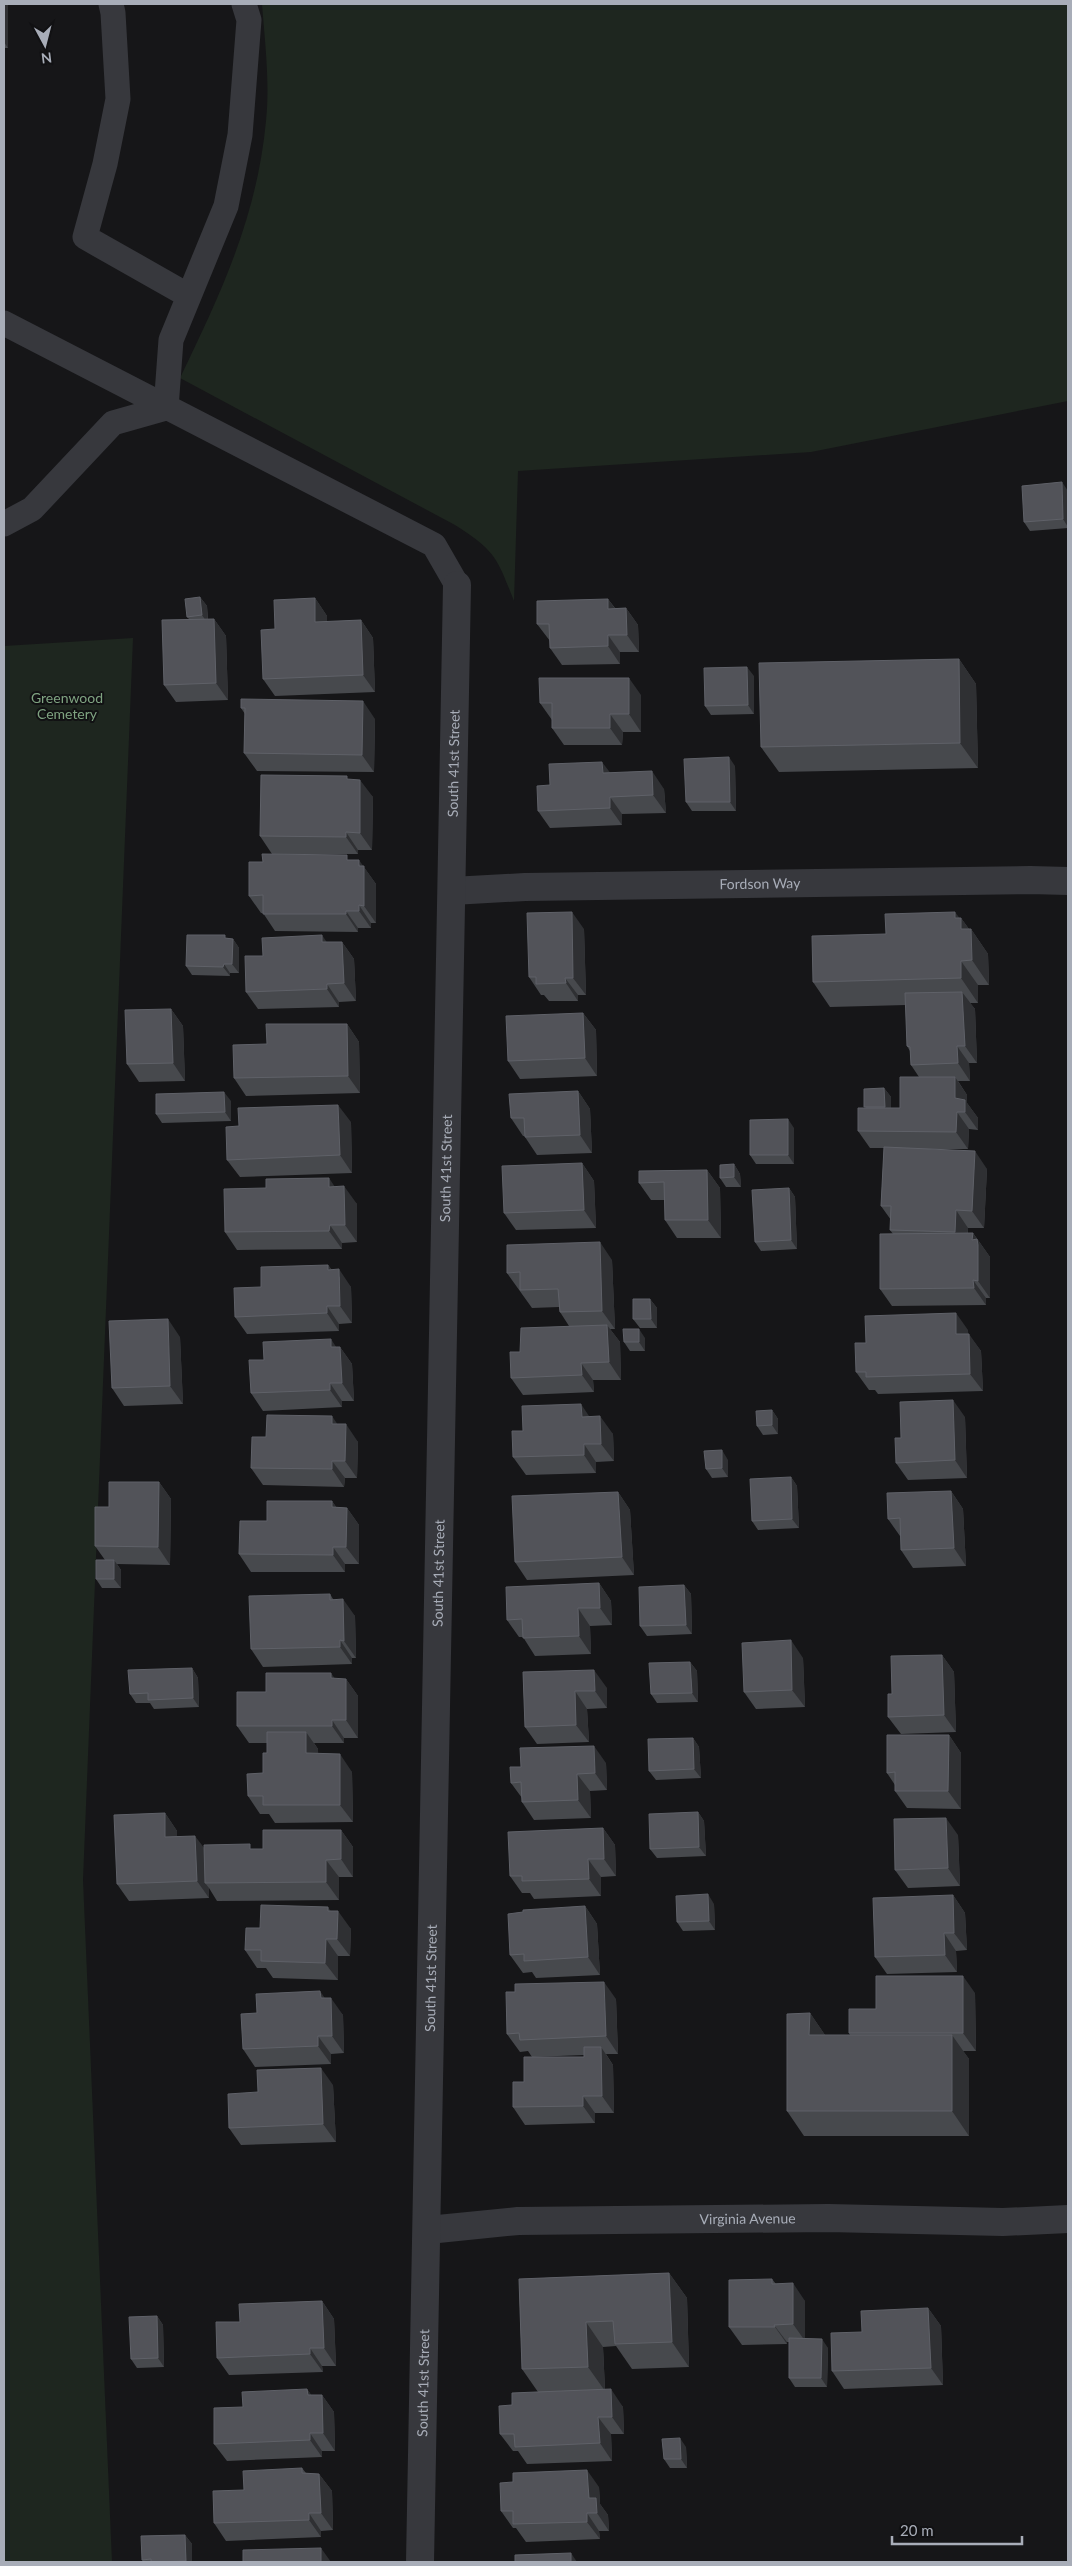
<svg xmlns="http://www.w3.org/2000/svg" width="1072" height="2566" font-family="Lato,sans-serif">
<rect width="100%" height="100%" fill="#161618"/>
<!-- green -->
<path fill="#1e261f" d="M262,4h806v397l-257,51 -293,19 -4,130c-17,-43 -18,-50 -59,-76l-275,-147c41,-85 77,-161 86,-257 4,-39 -1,-78 -4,-117z
M133,638l-50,1242 29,682h-108v-1916z"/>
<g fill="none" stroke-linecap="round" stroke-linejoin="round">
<!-- lane -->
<path stroke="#37383d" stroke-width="25" d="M111,4l2,9 5,86 -13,65 -20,73 104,59
M4,323l430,222 23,40
M166,408l5,-68 55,-134 14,-71 9,-115 -5,-16
M4,524l28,-15 81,-86 53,-15"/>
<!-- street -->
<g stroke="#37383d" stroke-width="28">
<path id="s1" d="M452,891l73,-4 505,-7 38,1"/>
<path id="s2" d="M428,2230l90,-9 310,-3 175,4 65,-3"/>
<path id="s3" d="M420,2562l37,-1977"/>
</g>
</g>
<!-- wall -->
<path fill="#47494d" d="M4,4l4,44h-4z
M1068,491v37l-38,3 -6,-9z
M200,597l7,9 1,13h6l12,17 2,64 -52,2 -12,-17 25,-66 -2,-2z
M315,598l12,18v6l34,-2 12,18 2,54 -100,4 -12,-17 12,-50z
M608,599l7,9h11l12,17 1,27h-19v12l-58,1 -12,-17v-7l-13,-17z
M959,659l17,25 2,84 -199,4 -18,-25z
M754,676v38l-43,1 -6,-9z
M641,695v37h-18l-1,13h-58l-12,-17v-8l-12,-17z
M241,699l134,20 -1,53 -117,-1 -13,-18 1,-39 -4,-6z
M735,766l1,45h-44l-6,-9z
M610,773l54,16 2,24 -44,1v11l-72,3 -12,-17 12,-26z
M350,779l23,18 -1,53h-14v4h-86l-12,-18z
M350,860l13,6 13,18v39h-5v5h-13v4l-83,-1 -12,-18h-2l-12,-17z
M959,918h2l8,11h2l17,25 1,31h-11v18h-8l5,6 2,54h-8l1,18h-12l9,14v8l11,15v12l-9,-1 -1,20h-49l68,20 -3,59h-16v5h5l17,24v41h-4v7l-94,1 -12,-17 13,-55 -3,-4 1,-10 -10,-14 3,-58h-14l-12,-17 7,-23 19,-20 7,9v11h9l19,-31 -8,-12 -1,-14 -3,-5 -1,-41 -76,2 -17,-25 73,-48z
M584,929l2,66h-8v6h-29l-5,-6h-3l-12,-18z
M227,938l6,1 6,9v25h-9v3l-38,-1 -6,-9z
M327,942h15l12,17 2,42 -17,1v5l-81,2 -12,-17 17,-36z
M171,1009l12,17 2,55 -46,1 -12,-18z
M583,1013l13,17 1,46 -77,3 -12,-18z
M347,1024l12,18 1,51 -114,3 -12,-18z
M578,1091l12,18 2,44 -55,2 -12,-18v-1h-2l-12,-18z
M231,1101v20l-69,2 -6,-9z
M351,1122l1,51 -112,4 -13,-17 12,-34z
M794,1128v36h-38l-6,-9z
M582,1163l12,18 2,47 -80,2 -12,-17z
M734,1164l6,10 1,13h-15l-6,-9z
M707,1170l13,18 1,50h-44l-12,-18v-20h-14l-12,-17z
M335,1187l22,17v38l-15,1v6l-105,1 -12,-18z
M789,1188l6,9 2,52 -36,2 -6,-9z
M612,1260l3,69h-5l10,13 1,38h-28l1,12 -71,3 -12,-17 9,-26 49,-26 -9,-14 -1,-5 -27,1 -25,-35z
M328,1265l4,5 19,17 1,36 -13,1v7l-92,3 -12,-17 26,-30z
M650,1299l7,9v20h-17l-7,-9z
M968,1330v4l13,17 2,40 -105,3 -3,-4h-6l-13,-18 10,-29z
M180,1337l3,67 -59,2 -12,-18z
M645,1338v13h-15l-6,-9z
M336,1347h4l12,17 2,37h-12v6l-79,4 -12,-18 13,-33z
M772,1410l6,9v15l-15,1 -6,-9z
M590,1417l23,17 1,27 -18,1v11l-70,2 -13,-18 10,-26z
M965,1417l2,61 -59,2 -12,-17 5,-25z
M338,1424l20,18 -1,36h-12l-1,9 -81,-2 -12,-17 15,-31z
M728,1460v17l-16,1 -6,-9z
M791,1477l6,9 2,42 -41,2 -6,-9z
M159,1482l12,17 -1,66 -53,-1 4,6v18h-19l-6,-9 9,-19 -10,-14 14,-39z
M951,1491l12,18 3,57 -53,2 -12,-18v-14h-1l-12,-17z
M618,1492l12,18 4,65 -107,5 -12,-18z
M332,1501l4,6 11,1 12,17v39h-14v8h-94l-12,-18 28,-33z
M599,1583l12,18 1,24 -22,1 1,28 -56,2 -12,-19h-4l-12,-17z
M684,1585l7,9 1,40 -45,2 -7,-10z
M330,1594l3,5 22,17 1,42h-4v6l-89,3 -12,-18z
M942,1655l12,17 2,60 -55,2 -13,-17z
M803,1658l2,49 -49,2 -12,-17z
M690,1662l7,9 1,31 -41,1 -6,-9z
M192,1668l6,10 1,29 -45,2 -4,-6h-14l-6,-9z
M523,1672l84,16v20l-20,1 2,33 -52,2 -12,-17z
M335,1679h11l12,17v42h-14v5h-30l4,6v5l34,18 1,50 -78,1 -6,-9h-9l-12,-18 15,-23 4,-20v-10h-18l-12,-17 29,-34z
M949,1735l12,18v56l-54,-1 -12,-17v-6l-8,-12z
M693,1738l6,9 2,31 -45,2 -7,-9z
M606,1763l1,27 -17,1 1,27 -57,2 -12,-18v-4l-11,-15z
M698,1812l6,9 2,35 -49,2 -7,-9z
M165,1813l12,18v5l28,13h58l78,-19 12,17v30h-14v23l-122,1 -8,-13v10l-80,3 -12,-17z
M603,1828l12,17 1,31 -15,1v19l-67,3 -4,-6h-8l-12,-17z
M958,1835l2,51 -52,2 -13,-18z
M953,1895l12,18 2,37 -11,1 1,21 -70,2 -12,-17z
M714,1904l1,26 -32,1 -6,-9z
M585,1906l12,18 3,51 -64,3 -4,-6 -9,1 -13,-18z
M330,1911l21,18 -1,27h-12v24l-65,-2 -7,-10h-9l-12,-18 15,-22z
M975,1993l1,58h-13l6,8v77h-165l-17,-25 23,-98 15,22h25l-1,-2 27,-24z
M325,1998l18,17 1,38 -13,1v10l-76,3 -12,-18 14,-36z
M616,1999l2,55h-12l7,11 1,48h-19v10l-70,2 -12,-18 11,-25 60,-25v-2l-52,2 -4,-6 -8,1 -13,-18z
M333,2085l3,57 -95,3 -12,-17 29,-36z
M669,2273l18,25 2,69 -57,2 -16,-23 -13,1 2,42 18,18 1,27h-13l1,27 -85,3 -9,-13h-5l-13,-17 12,-29 26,-13 -16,-23 -3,-90z
M772,2279l4,5 29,17v37l23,10 -1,39h-32l-6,-9v-36h-2v2l-45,1 -13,-18z
M322,2301l12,18 2,47h-14l1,6 -94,3 -12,-17 23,-36z
M928,2308l13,18 2,59 -99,4 -12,-18 30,-39z
M157,2316l6,9 1,42 -27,1 -6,-9z
M307,2389l4,6h11l12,17 1,39h-13v6l-95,4 -13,-17 29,-37z
M686,2447l1,21h-17l-6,-9z
M302,2468l4,5 13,1 13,17 1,39 -12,1v6l-95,4 -12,-18 30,-33z
M599,2487l1,17 8,11 1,16h-10l1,8 -74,3 -10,-14h-3l-12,-17z
M185,2535l7,9v18h-48l-2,-2z"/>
<!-- shaded-wall -->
<path fill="#2f3033" d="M4,4h4v44l-4,-6z
M1062,482l6,9v36l-5,-8z
M200,597l7,9 1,18 -6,-9z
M315,598l12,18v24l-12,-18z
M608,599l13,18 -13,-8z
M626,608l12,17 1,27 -12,-17z
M214,619l12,17 2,64 -12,-17z
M361,620l12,18 2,54 -12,-17z
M608,635l12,17v12l-12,-18z
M959,659l17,25 2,84 -18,-25z
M747,667l7,9v38l-6,-9z
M629,678l12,17v37l-12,-18z
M363,701l12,18 -1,53 -12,-17z
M610,714l13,18 -1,13 -12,-17z
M729,757l6,9 1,45 -6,-9z
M602,762l13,17 -12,-6z
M652,771l12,18 2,24 -13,-18z
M360,780l13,17 -1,53 -12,-17z
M610,797l12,17v11l-12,-17z
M346,832l12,18v4l-12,-17z
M359,860l17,24v39l-12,-17z
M359,905l12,18v5l-12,-17z
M346,911l12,17v4l-12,-18z
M572,912l12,17 2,66 -13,-17z
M955,912l6,8v-2l10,14v-3l17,25 1,31 -17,-25 -11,-31 -6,-11z
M322,935l12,18 -12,-11z
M233,939l6,9v25l-7,-9z
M342,942l12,17 2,42 -12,-18z
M961,961l17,24v18l-17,-25z
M224,964l6,9v3l-7,-9z
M565,978l13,17v6l-12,-18z
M327,984l12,18v5l-12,-18z
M962,992l13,17 2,54 -12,-17z
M171,1009l12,17 2,55 -12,-18z
M583,1013l13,17 1,46 -12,-18z
M347,1024l12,18 1,51 -12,-17z
M957,1046l12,17 1,18 -12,-18z
M955,1077l12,18v8l11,15v12l-23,-32z
M884,1088l7,9v19l-6,-9z
M578,1091l12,18 2,44 -12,-18z
M224,1092l7,9v20l-6,-9z
M338,1105l13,17 1,51 -12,-18z
M957,1112l12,17 -1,20 -12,-17z
M788,1119l6,9v36l-6,-9z
M975,1151l12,18 -3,59 -12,-17z
M582,1163l12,18 2,47 -12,-18z
M734,1164l6,10 1,13 -7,-10z
M707,1170l13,18 1,50 -13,-18z
M329,1178l12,18 -12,-9z
M344,1186l13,18v38l-12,-17z
M789,1188l6,9 2,52 -6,-9z
M956,1210l12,18 -1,21 -12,-17z
M330,1225l12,18v6l-13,-18z
M973,1233l17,24v41l-12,-17 -6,-41z
M600,1242l12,18 3,69 -13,-18z
M328,1265l12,16 -1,-12 12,18 1,36 -12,-17 -12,-36z
M973,1280l13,18v7l-12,-17z
M650,1299l7,9v20l-6,-9z
M327,1306l12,18v7l-12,-18z
M956,1313l12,17 1,21 -13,-17z
M168,1319l12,18 3,67 -13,-18z
M607,1325l13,17 1,38 -12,-18z
M639,1329l6,9v13l-6,-9z
M969,1334l12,17 2,40 -13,-17z
M331,1339l9,14v-6l12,17 2,37 -12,-18 -11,-36z
M581,1363l12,17 1,12 -12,-17z
M330,1383l12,18v6l-12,-17z
M953,1400l12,17 2,61 -12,-18z
M581,1404l12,18 -11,-5z
M772,1410l6,9v15l-6,-9z
M332,1416l12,18 -12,-10z
M600,1416l13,18 1,27 -13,-17z
M346,1424l12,18 -1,36 -12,-17z
M584,1444l12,18v11l-12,-18z
M722,1450l6,10v17l-6,-9z
M332,1461l13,17 -1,9 -12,-18z
M791,1477l6,9 2,42 -7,-9z
M159,1482l12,17 -1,66 -12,-18z
M951,1491l12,18 3,57 -12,-18z
M618,1492l12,18 4,65 -12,-18z
M332,1501l12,17 -12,-11z
M347,1508l12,17v39l-13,-17z
M333,1547l12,17v8l-12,-17z
M114,1560l7,10v18l-7,-9z
M599,1583l12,18 1,24 -12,-17z
M684,1585l7,9 1,40 -6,-9z
M343,1599l12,17 1,42 -12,-17z
M578,1608l12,18 1,28 -12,-18z
M340,1640l12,18v6l-12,-17z
M791,1640l12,18 2,49 -13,-17z
M942,1655l12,17 2,60 -12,-17z
M690,1662l7,9 1,31 -6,-9z
M192,1668l6,10 1,29 -6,-9z
M594,1670l13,18v20l-12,-17z
M331,1673l12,17 -12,-12z
M346,1679l12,17v42l-12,-18z
M575,1691l12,18 2,33 -13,-17z
M332,1720l12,18v5l-12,-17z
M306,1732l12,17 1,22 -13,-18z
M949,1735l12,18v56l-13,-18z
M693,1738l6,9 2,31 -7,-9z
M594,1746l12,17 1,27 -12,-17z
M340,1754l12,18 1,50 -13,-17z
M577,1774l13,17 1,27 -13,-18z
M698,1812l6,9 2,35 -7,-9z
M165,1813l12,18v23l-12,-17z
M946,1818l12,17 2,51 -12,-18z
M603,1828l12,17 1,31 -12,-17z
M341,1830l12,17v30l-12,-18z
M195,1836l13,17 -3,30 4,5v10l-12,-17z
M588,1859l13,18v19l-12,-17z
M326,1860l13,17v23l-13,-18z
M708,1894l6,10 1,26 -6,-9z
M953,1895l12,18 2,37 -13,-17z
M585,1906l12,18 3,51 -12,-18z
M328,1907l10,15v-11l13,18 -1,27 -13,-17 -9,-28z
M944,1933l12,18 1,21 -12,-17z
M326,1939l12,17v24l-13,-17z
M963,1976l12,17 1,58 -13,-18z
M604,1982l12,17 2,55 -12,-18z
M320,1991l11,16v-9l12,17 1,38 -12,-17 -11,-38z
M810,2013l17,25 -18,-3z
M952,2035l17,24v77l-17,-25z
M318,2036l13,18v10l-13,-18z
M601,2047l12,18 1,48 -12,-17z
M321,2068l12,17 3,57 -13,-18z
M583,2096l12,17v10l-12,-17z
M669,2273l18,25 2,69 -17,-25z
M793,2283l12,18v40l-12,-17z
M322,2301l12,18 2,47 -12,-18z
M928,2308l13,18 2,59 -12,-17z
M157,2316l6,9 1,42 -6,-9z
M586,2322l17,25 2,44 -17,-24z
M774,2325l13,17v2l-12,-17z
M822,2339l6,9 -1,39 -6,-9z
M310,2348l12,18 1,6 -13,-18z
M307,2389l13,18 -12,-12z
M611,2389l12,18 1,27 -12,-17z
M322,2395l12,17 1,39 -12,-18z
M598,2417l13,17 1,27 -12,-18z
M310,2433l12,18v6l-12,-17z
M680,2438l6,9 1,21 -6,-9z
M587,2470l12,17 1,17 8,11 1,16 -12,-18 -8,-15z
M319,2474l13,17 1,39 -12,-17z
M309,2513l12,18v6l-12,-17z
M587,2513l12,18 1,8 -13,-17z
M185,2535l7,9v18h-5l-1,-1z
M321,2548l10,14h-10z
M571,2553l6,9h-6z"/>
<!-- building -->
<path fill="#525359" stroke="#5f6168" d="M1062,482l1,37 -39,3 -2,-36z
M200,597l2,18 -15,2 -2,-18z
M315,598v24l46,-2 2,55 -100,4 -2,-49 14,-1 -1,-29z
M608,599v10l18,-1 1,27h-19v11l-58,2 -1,-24h-12v-23z
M214,619l2,64 -52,2 -2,-65z
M959,659l1,84 -199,4 -2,-84z
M747,667l1,38 -43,1 -1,-38z
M539,678h90v36h-19v14h-58v-25h-12z
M241,699l122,2 -1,54 -118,-2 1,-45h-4z
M729,757l1,45h-44l-2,-43z
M602,762l1,11 49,-2 1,24 -43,2v11l-72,3 -1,-25 13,-1 -1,-21z
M261,775l86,1v3l13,1v53l-14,-1v5l-86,-1z
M262,854l85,1v5h12v6h5v40l-5,-1v6h-13v3h-83v-19l-14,1v-34h14z
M572,912l1,66h-8l1,5 -30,1v-7h-7l-2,-64z
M955,912v6h6v11h10l1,31 -11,1v17l-148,4 -1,-46 74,-2 -1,-20z
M187,935h38v3l8,1 -1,25h-8l-1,3 -37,-1z
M322,935v7h20l2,41 -17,1v5l-81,3 -1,-36h18l-1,-18z
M962,992l3,54h-8l1,17 -47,2 -1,-18 -3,-1 -2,-53z
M171,1009l2,54 -46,1 -2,-54z
M583,1013l2,45 -77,3 -2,-45z
M266,1024h81l1,52 -114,2 -1,-33 34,-1z
M900,1077h55v21l10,2v12h-8l-1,20 -98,-1v-23h42z
M884,1088l1,19h-21v-18z
M578,1091l2,44 -55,2 -1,-19h-13l-2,-24z
M224,1092l1,20 -69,2v-20z
M338,1105l2,50 -113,5 -1,-33 13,-1 -1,-18z
M788,1119v36h-38v-35z
M884,1147l91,4 -3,60 -16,-1 -1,22 -65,-2 1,-24h-10z
M582,1163l2,47 -80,3 -2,-47z
M734,1164v13l-14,1v-13z
M707,1170l1,50h-43l-1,-38 -25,1v-12z
M329,1178v9l15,-1 1,39h-15l-1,6 -104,1 -1,-43 42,-1v-9z
M789,1188l2,52 -36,2 -3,-52z
M973,1233l-1,7 5,-1 1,6v36l-5,-1 1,8 -94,1v-55z
M600,1242l2,69 -42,1 -2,-23 -38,1v-18l-13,1v-28z
M328,1265v5l11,-1 1,37h-13v7l-92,4 -1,-29 27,-1v-20z
M633,1299h17l1,20h-18z
M956,1313v21h13l1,40 -104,3v-5h-10l-1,-29h11l-1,-27z
M168,1319l2,67 -58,2 -3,-67z
M607,1325l2,37 -28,1 1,12 -71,3 -1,-26h10l1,-24z
M623,1329h16v13h-15z
M331,1339v8h9l2,36h-12v7l-79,3 -2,-33h15l-1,-18z
M953,1400l2,60 -59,3 -1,-25h6l-1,-36z
M581,1404l1,13 18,-1 1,28h-17v11l-71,2 -1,-26h11l-1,-25z
M772,1410v15l-15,1 -1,-15z
M267,1415l65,1v8h14l-1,37h-13v8l-81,-1 1,-31h14z
M722,1450v18l-16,1 -2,-18z
M791,1477l1,42 -40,2 -2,-42z
M109,1482h50l-1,65 -63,-1v-39h14z
M951,1491l3,57 -53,2 -1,-32 -12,1 -1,-26z
M618,1492l4,65 -107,5 -3,-66z
M267,1501h65v6l15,1 -1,39h-13v8l-94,-1 1,-33h27z
M96,1560h18v19h-18z
M599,1583l1,25h-22l1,28 -56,2 -1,-19 -15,1 -1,-33z
M684,1585l2,40 -46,1 -1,-39z
M330,1594v6l13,-1 1,42 -4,-1v7l-89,2 -2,-53z
M791,1640l1,50 -48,2 -2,-49z
M942,1655l2,60 -56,2v-23h4l-1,-38z
M690,1662l2,31 -41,1 -2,-31z
M192,1668l1,30 -45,2v-7l-18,1 -2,-24z
M594,1670l1,21h-20l1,34 -51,2 -2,-55z
M266,1673h65v5l15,1v41h-14v6h-95v-34h29z
M267,1732h39v21l34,1v51h-77v-9h-15l-1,-22 16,-1v-20h4z
M887,1735h62l-1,56h-53v-19l-8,1z
M693,1738l1,31 -45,2 -1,-32z
M594,1746l1,27 -18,1 1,26 -56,2 -1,-20 -10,1 -1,-16h11l-1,-19z
M698,1812l1,35 -49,2 -1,-35z
M165,1813v24l30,-1 2,45 -80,3 -3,-69z
M946,1818l2,50 -53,2 -1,-51z
M603,1828l1,31h-16l1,20 -67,2v-5h-12l-2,-44z
M263,1830h78v29l-15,1v22l-121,1 -1,-38 46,-1v5h13z
M708,1894l1,27 -32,1 -1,-26z
M953,1895l1,38h-10l1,22 -70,2 -2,-59z
M261,1905l67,2v4h10l-1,28h-11l-1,24 -64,-2v-11h-16l1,-22h14z
M585,1906l3,51 -64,4v-7l-14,1 -2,-41 15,-2v-2z
M876,1976h87v57h-114v-24h27z
M604,1982l2,54 -86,4 -1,-7 -12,1 -1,-42h9v-8z
M320,1991l1,7h10l1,38h-14v10l-75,3 -2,-35 16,-1 -1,-19z
M810,2013l-1,22h143v76h-165v-97z
M584,2047h17l1,49h-19v10l-70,1v-25h11v-25h60z
M321,2068l2,56 -94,4 -1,-34 30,-2 -1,-22z
M669,2273l3,69 -57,2 -2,-23 -27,1 2,45 -66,2 -3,-90z
M772,2279v5l21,-1v41l-19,1 1,2h-46v-47z
M322,2301l2,47h-14v6l-93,4 -1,-36h24l-1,-18z
M928,2308l3,60 -99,3 -1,-38 31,-1 -1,-21z
M157,2316l1,42 -27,1 -2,-42z
M789,2338l33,1 -1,39h-32z
M307,2389l1,6h14l1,38h-13v7l-96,4v-36l29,-1 -1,-15z
M611,2389l1,28h-14l2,26 -85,4 -1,-13h-14l-1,-28 13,-1v-12z
M680,2438l1,21h-17l-2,-20z
M302,2468v5l17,1 2,39h-12v7l-95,3 -1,-32 31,-1 -1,-19z
M587,2470l2,28h7l1,15h-10v9l-74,2v-13h-12l-1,-28 13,-1v-9z
M185,2535l1,26 -35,1v-3l-9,1 -1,-24z
M321,2548v14h-78v-12z
M571,2553v9h-56v-7z"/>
<g text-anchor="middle" stroke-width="4" stroke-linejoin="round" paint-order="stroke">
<!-- park labels -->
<g font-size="14" fill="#7fa381" stroke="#111113">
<text x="67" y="703">Greenwood<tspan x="67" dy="16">Cemetery</tspan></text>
</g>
<!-- street labels -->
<g font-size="14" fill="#a8adb8" stroke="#111113">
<text dy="5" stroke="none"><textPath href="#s3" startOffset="1799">South 41st Street</textPath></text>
<text dy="5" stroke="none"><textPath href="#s1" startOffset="308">Fordson Way</textPath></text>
<text dy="5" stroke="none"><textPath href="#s3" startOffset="1394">South 41st Street</textPath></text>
<text dy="5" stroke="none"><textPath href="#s3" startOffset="989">South 41st Street</textPath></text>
<text dy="5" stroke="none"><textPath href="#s3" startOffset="584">South 41st Street</textPath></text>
<text dy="5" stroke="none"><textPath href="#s2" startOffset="320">Virginia Avenue</textPath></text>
<text dy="5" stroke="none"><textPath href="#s3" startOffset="179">South 41st Street</textPath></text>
</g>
</g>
<!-- border -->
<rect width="1072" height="2566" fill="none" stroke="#a8adb8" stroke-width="10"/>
<!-- north arrow -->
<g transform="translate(45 45) rotate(173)" stroke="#111113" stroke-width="4" paint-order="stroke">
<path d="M0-4L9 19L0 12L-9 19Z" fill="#a8adb8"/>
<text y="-8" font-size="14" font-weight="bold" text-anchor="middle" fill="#a8adb8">N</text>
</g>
<!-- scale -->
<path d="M892 2536v8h130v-8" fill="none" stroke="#a8adb8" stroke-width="2.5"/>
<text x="900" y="2536" font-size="15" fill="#a8adb8" stroke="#111113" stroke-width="4" paint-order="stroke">20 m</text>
</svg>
